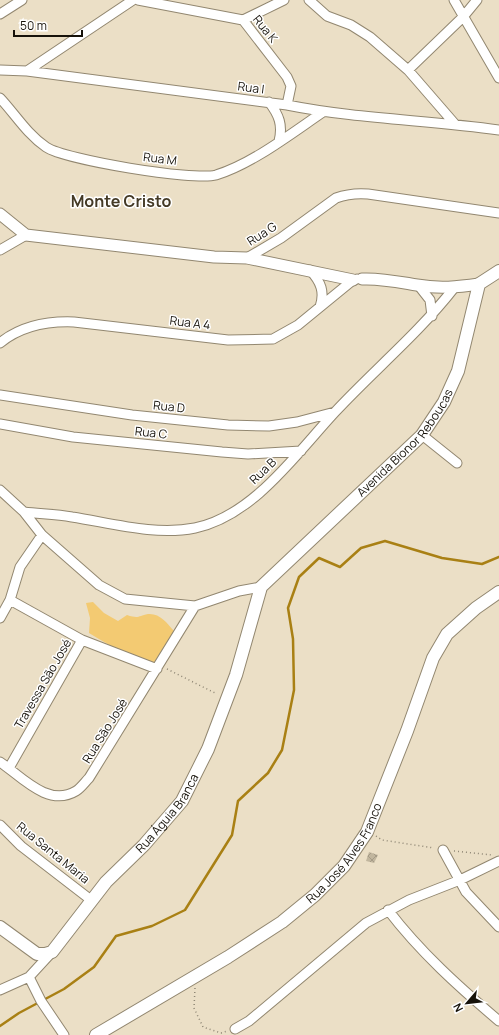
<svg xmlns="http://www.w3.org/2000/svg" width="499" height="1035" font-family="Manrope,sans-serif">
<defs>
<pattern id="building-cross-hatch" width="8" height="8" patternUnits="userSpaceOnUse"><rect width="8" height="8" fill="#c1b69e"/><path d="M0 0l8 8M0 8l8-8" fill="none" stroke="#a59b87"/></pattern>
</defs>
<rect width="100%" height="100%" fill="#ebdfc6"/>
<!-- pitch -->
<path fill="#f3ca72" d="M93,602l11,11 14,8 9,-6c12,4 11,1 21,-1 12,-1 19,9 26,17l-21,33c-23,-7 -43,-18 -64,-31l1,-15 -4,-15z"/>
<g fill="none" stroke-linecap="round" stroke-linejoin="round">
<!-- stream -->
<path stroke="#a98014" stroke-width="2.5" d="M0,1026l19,-13 45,-24 30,-22 22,-31 36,-10 33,-16 47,-75 6,-34 30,-28 14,-23 12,-60 -1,-51 -5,-31 11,-31 20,-19 21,9 21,-19 24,-7 57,17 40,6 17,-7"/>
</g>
<!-- building -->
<path fill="url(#building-cross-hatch)" d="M369,852l9,3 -4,8 -8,-2z"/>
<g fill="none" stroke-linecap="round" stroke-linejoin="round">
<!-- minor casing -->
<g stroke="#928770" stroke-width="11">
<path id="minor" d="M138,0l105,20 44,57 4,9 -4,19
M309,0l18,16 24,9 19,12 38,33 46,53
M454,0l45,78
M0,14l22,-14
M243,20l41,-20
M0,70l27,1 260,34c70,14 142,15 212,25
M408,70l55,-53 14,-17
M27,71l106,-71
M0,98c15,16 27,36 46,49 19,13 147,34 170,28 36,-11 76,-42 107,-63
M269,102c10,13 14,23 10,39
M0,250l26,-15
M247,258l34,-20 55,-40c11,-4 20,-5 32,-4l131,19
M310,270c11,12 15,22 10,37
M419,286l11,14 2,16
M0,343c21,-17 48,-22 74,-21l154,18 45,-1 25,-14 55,-45 4,-1
M0,395l132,20 96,10 41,1 28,-4 38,-10
M0,424l73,13 149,15 26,2 53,-3
M422,435l35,28
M0,490l24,22 18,23 57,50 26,14 70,7 44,-15 22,-4
M24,512c16,2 32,2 48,5 39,6 83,19 123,11 58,-12 101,-74 140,-116 39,-42 83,-78 119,-124
M42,535l-22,32 -10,33 72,40
M0,618l10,-18
M0,762c21,14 48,46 76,29 5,-3 9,-9 13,-13l106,-172
M9,768l73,-128 75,29
M0,825l21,21 70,54
M443,850l23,42 33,35
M388,910c32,42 71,77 111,111
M29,977l12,24 23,34
M0,990l29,-13 23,-25
M235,1029l14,-8 117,-98 43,-23 51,-20 39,-19"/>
</g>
<!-- tertiary casing -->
<g stroke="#928770" stroke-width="13">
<path id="tertiary" d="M0,214l26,21 188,22 33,1 106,22
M362,279c19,-1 37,3 55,6 22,4 41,2 62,-1"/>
</g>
<!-- secondary casing -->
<g stroke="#928770" stroke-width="14">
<g id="secondary">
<path id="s1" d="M0,927l37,27h8l7,-2 54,-70 38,-37 38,-44 26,-52 28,-74 25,-88 161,-152 22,-33 14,-31 21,-87 20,-13"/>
<path id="s2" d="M96,1035l132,-78 54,-35 33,-27 29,-29 23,-34 40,-101 26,-73 14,-24 29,-26 23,-16"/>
</g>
</g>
<!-- path -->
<path stroke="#8f8775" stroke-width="1.5" stroke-dasharray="1 3" stroke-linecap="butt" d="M167,669l50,25
M376,836l6,4 52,8
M454,851l38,4
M195,988l-1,20 9,19 18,6 6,-2"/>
<!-- minor -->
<use href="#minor" stroke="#fff" stroke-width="9"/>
<!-- tertiary -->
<use href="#tertiary" stroke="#fff" stroke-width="11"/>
<!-- secondary -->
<use href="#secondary" stroke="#fff" stroke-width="12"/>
</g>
<g text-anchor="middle" stroke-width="3" stroke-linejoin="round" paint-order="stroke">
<!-- street labels -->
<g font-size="12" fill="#16120a" stroke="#fff">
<text transform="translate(265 29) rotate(51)" y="4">Rua K</text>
<text transform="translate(251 88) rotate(7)" y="4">Rua I</text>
<text transform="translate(160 159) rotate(7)" y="4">Rua M</text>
<text transform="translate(262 234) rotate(-32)" y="4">Rua G</text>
<text transform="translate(190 323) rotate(7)" y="4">Rua A 4</text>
<text transform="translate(169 407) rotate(6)" y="4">Rua D</text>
<text transform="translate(151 433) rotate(6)" y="4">Rua C</text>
<text dy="4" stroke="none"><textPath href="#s1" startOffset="694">Avenida Bionor Reboucas</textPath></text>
<text transform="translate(263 471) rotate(-44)" y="4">Rua B</text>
<text transform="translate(43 684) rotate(-60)" y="4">Travessa São José</text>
<text transform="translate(105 731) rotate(-58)" y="4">Rua São José</text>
<text dy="4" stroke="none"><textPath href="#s1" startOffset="242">Rua Águia Branca</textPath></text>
<text dy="4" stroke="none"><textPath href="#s2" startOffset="312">Rua José Alves Franco</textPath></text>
<text transform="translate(53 853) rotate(39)" y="4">Rua Santa Maria</text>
</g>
<!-- district labels -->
<g font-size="16" font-weight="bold" fill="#443a26" stroke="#fff">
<text x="121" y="207">Monte Cristo</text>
</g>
</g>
<!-- north arrow -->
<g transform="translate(467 1003) rotate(242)" stroke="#ffffff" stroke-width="3" paint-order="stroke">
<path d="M0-3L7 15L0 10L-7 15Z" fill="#16120a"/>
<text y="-6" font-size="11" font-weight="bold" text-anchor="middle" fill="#16120a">N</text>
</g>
<!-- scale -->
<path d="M14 30v6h68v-6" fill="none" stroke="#16120a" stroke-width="2"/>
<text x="20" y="30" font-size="12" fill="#16120a" stroke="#ffffff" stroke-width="3" paint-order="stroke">50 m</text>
</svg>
